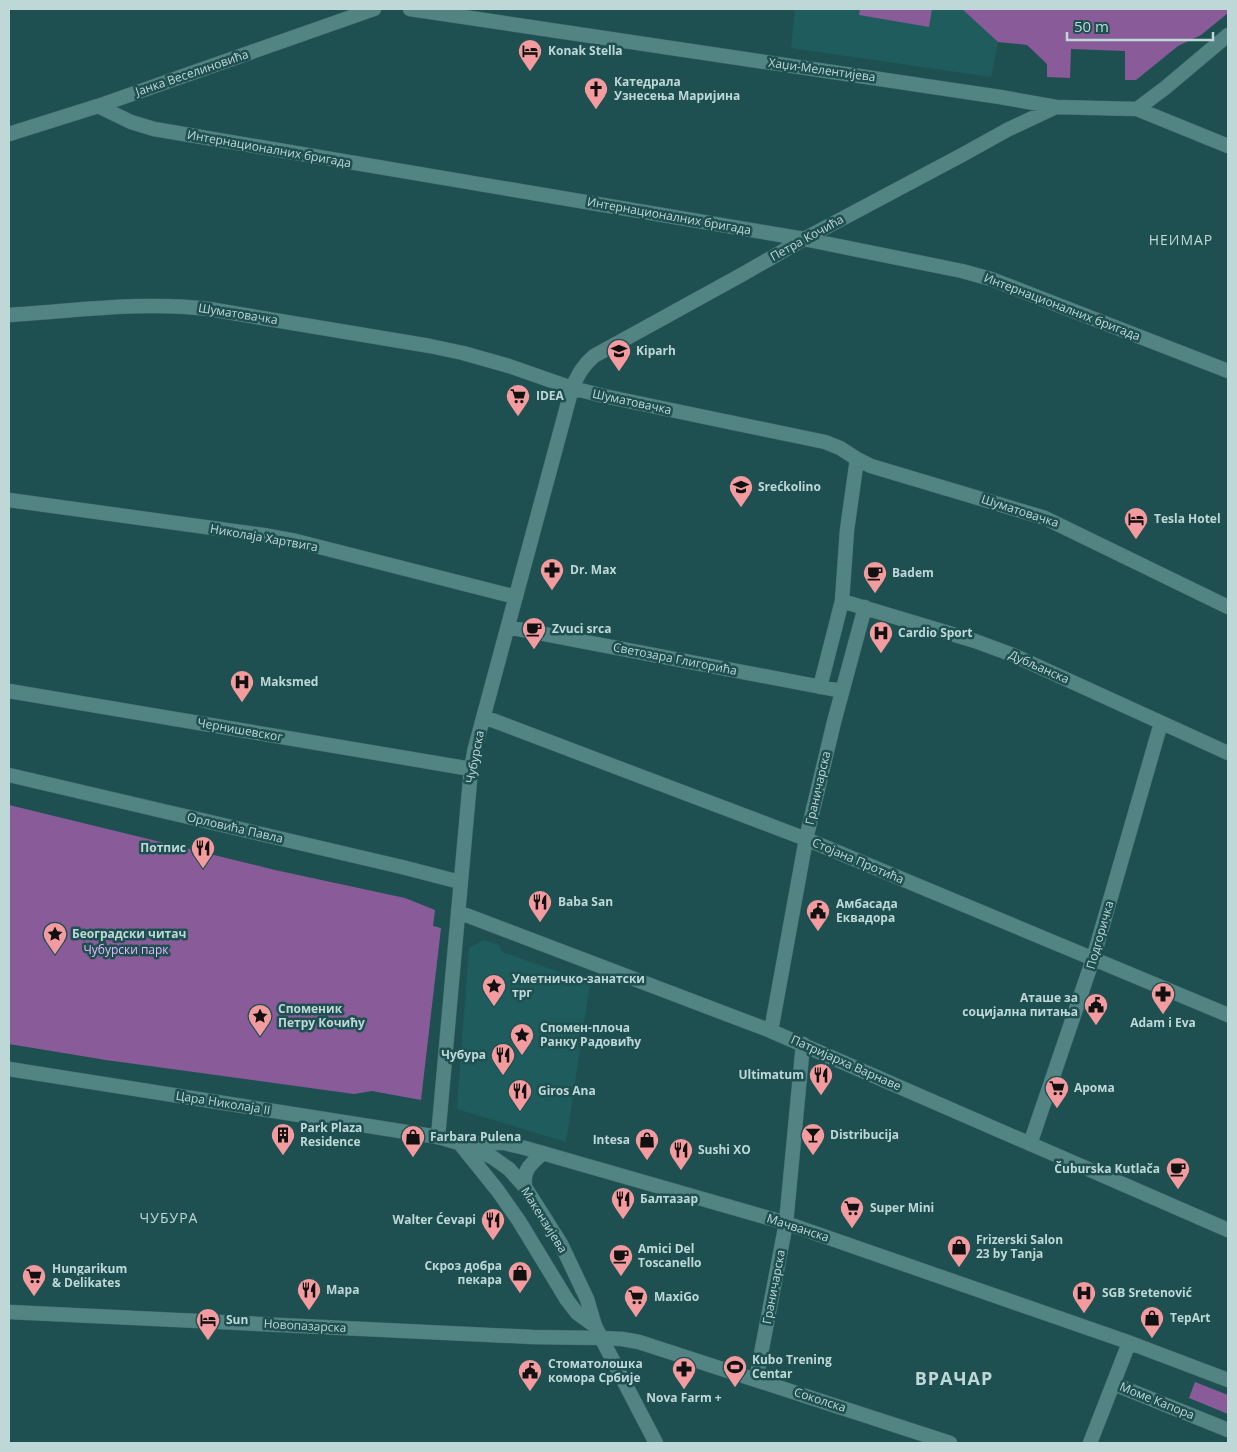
<svg xmlns="http://www.w3.org/2000/svg" width="1237" height="1452" font-family="'Open Sans',sans-serif">
<rect width="100%" height="100%" fill="#1f5051"/>
<!-- built -->
<path fill="#1e5c5d" d="M795,9h167l36,33 -7,35 -200,-29z
M484,940l15,5 3,7 88,31 -24,159 -109,-33 12,-161z"/>
<!-- green -->
<path fill="#895c99" d="M860,9h72l-3,18 -70,-12z
M962,9h266v4l-27,22 -23,11 -42,34h-11v-29l-54,-2 -1,29 -23,-1v-13l-20,-19 -29,-3z
M9,805l266,65 130,28 30,12 -2,16 8,2 -20,172 -49,-9 -18,3 -248,-34 -97,-16z
M1195,1382l33,13v19l-39,-16z"/>
<g fill="none" stroke-linecap="round" stroke-linejoin="round">
<!-- minor casing -->
<g stroke="#446f70" stroke-width="15">
<path id="minor" d="M410,9l590,88 56,10 81,2 91,37
M98,106l33,16 23,7 650,110 158,32 29,8 26,10 211,82
M1137,109l28,-21 63,-53
M9,134l89,-28 276,-97
M9,315c66,-4 134,-14 200,-6l221,37 33,7 46,13 63,22 32,8 221,46 15,6 17,11 14,7 174,52 183,89
M9,500l254,35 33,6 220,56
M842,601l133,40 38,14 215,98
M508,627l334,64
M820,687l22,-86 5,-71 10,-71
M9,691l462,78
M484,717l322,122 422,176
M9,775l393,92 58,15
M458,912l313,119 457,199
M771,1031l35,-192 28,-117 31,-115
M438,1137l33,-368 4,-21 97,-360c6,-13 11,-23 22,-32l149,-82 61,-35 158,-84 45,-25 49,-23
M459,1143h45l21,5 261,75 339,118 103,39
M1030,1144l63,-185 68,-236
M9,1312l523,25 70,1 20,1 17,3 311,101
M756,1380l30,-157 17,-179
M1114,1384l114,46
M1090,1443l39,-100"/>
</g>
<!-- secondary casing -->
<g stroke="#446f70" stroke-width="15">
<path id="secondary" d="M9,1069l429,68 21,6 33,14 17,12 16,18 36,57 26,55 8,27 61,117
M461,1145l37,46 21,30 48,79 10,13 18,13
M525,1187c-2,-18 5,-22 18,-34"/>
</g>
<!-- minor -->
<use href="#minor" stroke="#538484" stroke-width="14"/>
<!-- secondary -->
<use href="#secondary" stroke="#538484" stroke-width="14"/>
</g>
<!-- icons -->
<defs>
<g id="hotel-pin" transform="scale(1.25)"><path d="M0 17L-7.5 6A9.5 9.5 0 1 1 7.5 6Z" fill="#f49b9f" stroke="#1f5051"/><path d="M-6-4.5h1.5V1H6V5H4.5V3h-9V5H-6ZM-4 0a1.8 1.8 0 1 1 3.6 0ZM.5 0V-2.5h3Q6-2.5 6 0Z" fill="#111"/></g>
<g id="church-pin" transform="scale(1.25)"><path d="M0 17L-7.5 6A9.5 9.5 0 1 1 7.5 6Z" fill="#f49b9f" stroke="#1f5051"/><path d="M-1.2-6h2.4v3.5h3.3v2.4h-3.3V6h-2.4V-.1h-3.3v-2.4h3.3Z" fill="#111"/></g>
<g id="school-pin" transform="scale(1.25)"><path d="M0 17L-7.5 6A9.5 9.5 0 1 1 7.5 6Z" fill="#f49b9f" stroke="#1f5051"/><path d="M0-5L7-2L0 1L-7-2ZM-4 1L0 2.5L4 1V4Q0 6-4 4Z" fill="#111"/></g>
<g id="supermarket-pin" transform="scale(1.25)"><path d="M0 17L-7.5 6A9.5 9.5 0 1 1 7.5 6Z" fill="#f49b9f" stroke="#1f5051"/><path d="M-6-5.5h2.5l.6 2H6L4.5 2H-2.5L-4.4-4H-6ZM-1.5 3.2a1.3 1.3 0 1 0 .1 0ZM3 3.2a1.3 1.3 0 1 0 .1 0Z" fill="#111"/></g>
<g id="pharmacy-pin" transform="scale(1.25)"><path d="M0 17L-7.5 6A9.5 9.5 0 1 1 7.5 6Z" fill="#f49b9f" stroke="#1f5051"/><path d="M-2-6h4v4h4v4h-4v4h-4v-4h-4v-4h4Z" fill="#111"/></g>
<g id="cafe-pin" transform="scale(1.25)"><path d="M0 17L-7.5 6A9.5 9.5 0 1 1 7.5 6Z" fill="#f49b9f" stroke="#1f5051"/><path d="M-5.5-4.5H6V0H3Q3 3.5 0 3.5H-2.5Q-5.5 3.5-5.5 0ZM3-3.2v2h1.7v-2ZM-6 4.5H4V6H-6Z" fill="#111"/></g>
<g id="hospital-pin" transform="scale(1.25)"><path d="M0 17L-7.5 6A9.5 9.5 0 1 1 7.5 6Z" fill="#f49b9f" stroke="#1f5051"/><path d="M-5-5h3v3.5h4V-5h3V5h-3V1.5h-4V5h-3Z" fill="#111"/></g>
<g id="restaurant-pin" transform="scale(1.25)"><path d="M0 17L-7.5 6A9.5 9.5 0 1 1 7.5 6Z" fill="#f49b9f" stroke="#1f5051"/><path d="M-5-6h1v4h1v-4h1v4h1v-4h1v5L-1.5 .5V6h-2V.5L-5-1ZM5-6V6H3V1.5H1.5Q1.5-4 5-6Z" fill="#111"/></g>
<g id="civic-pin" transform="scale(1.25)"><path d="M0 17L-7.5 6A9.5 9.5 0 1 1 7.5 6Z" fill="#f49b9f" stroke="#1f5051"/><path d="M-.6-6.5H3V-4.5H.6V-3L4-1V1h2V6H-6V1h2V-1L-.6-3ZM-1.2 2.5V6h2.4V2.5Z" fill="#111"/></g>
<g id="sight-pin" transform="scale(1.25)"><path d="M0 17L-7.5 6A9.5 9.5 0 1 1 7.5 6Z" fill="#f49b9f" stroke="#1f5051"/><path d="M0-6L1.8-2.2L6-1.7L2.9 1.2L3.7 5.4L0 3.3L-3.7 5.4L-2.9 1.2L-6-1.7L-1.8-2.2Z" fill="#111"/></g>
<g id="building-pin" transform="scale(1.25)"><path d="M0 17L-7.5 6A9.5 9.5 0 1 1 7.5 6Z" fill="#f49b9f" stroke="#1f5051"/><path d="M-4-6H4V6H1V3H-1V6H-4ZM-2.5-4.3h1.7v1.8h-1.7ZM.8-4.3h1.7v1.8H.8ZM-2.5-1h1.7V.8h-1.7ZM.8-1h1.7V.8H.8Z" fill="#111"/></g>
<g id="bar-pin" transform="scale(1.25)"><path d="M0 17L-7.5 6A9.5 9.5 0 1 1 7.5 6Z" fill="#f49b9f" stroke="#1f5051"/><path d="M-6-5H6L.8 .8V4.5H3.5V6h-7V4.5H-.8V.8Z" fill="#111"/></g>
<g id="shop-pin" transform="scale(1.25)"><path d="M0 17L-7.5 6A9.5 9.5 0 1 1 7.5 6Z" fill="#f49b9f" stroke="#1f5051"/><path d="M-5-2.5h2.3a2.7 3.5 0 0 1 5.4 0H5L5.5 6h-11ZM-1.5-2.5h3a1.5 2.3 0 0 0-3 0Z" fill="#111"/></g>
<g id="stadium-pin" transform="scale(1.25)"><path d="M0 17L-7.5 6A9.5 9.5 0 1 1 7.5 6Z" fill="#f49b9f" stroke="#1f5051"/><path d="M0-5a6.5 5 0 1 0 0 10a6.5 5 0 1 0 0-10ZM-3.5-1.8h7v3.6h-7Z" fill="#111"/></g>
</defs>
<g fill-rule="evenodd">
<use href="#hotel-pin" x="530" y="51"/>
<use href="#church-pin" x="596" y="89"/>
<use href="#school-pin" x="619" y="351"/>
<use href="#supermarket-pin" x="518" y="396"/>
<use href="#school-pin" x="741" y="487"/>
<use href="#hotel-pin" x="1136" y="519"/>
<use href="#pharmacy-pin" x="552" y="570"/>
<use href="#cafe-pin" x="875" y="573"/>
<use href="#cafe-pin" x="534" y="629"/>
<use href="#hospital-pin" x="881" y="633"/>
<use href="#hospital-pin" x="242" y="682"/>
<use href="#restaurant-pin" x="203" y="848"/>
<use href="#restaurant-pin" x="540" y="902"/>
<use href="#civic-pin" x="818" y="911"/>
<use href="#sight-pin" x="55" y="934"/>
<use href="#sight-pin" x="494" y="986"/>
<use href="#pharmacy-pin" x="1163" y="994"/>
<use href="#civic-pin" x="1096" y="1005"/>
<use href="#sight-pin" x="260" y="1016"/>
<use href="#sight-pin" x="522" y="1035"/>
<use href="#restaurant-pin" x="503" y="1055"/>
<use href="#restaurant-pin" x="821" y="1075"/>
<use href="#supermarket-pin" x="1057" y="1088"/>
<use href="#restaurant-pin" x="520" y="1091"/>
<use href="#building-pin" x="283" y="1135"/>
<use href="#bar-pin" x="813" y="1135"/>
<use href="#shop-pin" x="413" y="1137"/>
<use href="#shop-pin" x="647" y="1140"/>
<use href="#restaurant-pin" x="681" y="1150"/>
<use href="#cafe-pin" x="1178" y="1169"/>
<use href="#restaurant-pin" x="623" y="1199"/>
<use href="#supermarket-pin" x="852" y="1208"/>
<use href="#restaurant-pin" x="493" y="1220"/>
<use href="#shop-pin" x="959" y="1247"/>
<use href="#cafe-pin" x="621" y="1256"/>
<use href="#shop-pin" x="520" y="1273"/>
<use href="#supermarket-pin" x="34" y="1276"/>
<use href="#restaurant-pin" x="309" y="1290"/>
<use href="#hospital-pin" x="1084" y="1293"/>
<use href="#supermarket-pin" x="636" y="1297"/>
<use href="#shop-pin" x="1152" y="1318"/>
<use href="#hotel-pin" x="208" y="1320"/>
<use href="#stadium-pin" x="735" y="1367"/>
<use href="#pharmacy-pin" x="684" y="1369"/>
<use href="#civic-pin" x="530" y="1371"/>
</g>
<g text-anchor="middle" stroke-width="5" stroke-linejoin="round" paint-order="stroke">
<!-- poi labels -->
<g font-size="12" font-weight="bold" fill="#bed7d7" stroke="#1f5051" text-anchor="start">
<text x="548" y="55">Konak Stella</text>
<text x="614" y="86">Катедрала<tspan x="614" dy="14">Узнесења Маријина</tspan></text>
<text x="636" y="355">Kiparh</text>
<text x="536" y="400">IDEA</text>
<text x="758" y="491">Srećkolino</text>
<text x="1154" y="523">Tesla Hotel</text>
<text x="570" y="574">Dr. Max</text>
<text x="892" y="577">Badem</text>
<text x="552" y="633">Zvuci srca</text>
<text x="898" y="637">Cardio Sport</text>
<text x="260" y="686">Maksmed</text>
<text x="186" y="852" text-anchor="end">Потпис</text>
<text x="558" y="906">Baba San</text>
<text x="836" y="908">Амбасада<tspan x="836" dy="14">Еквадора</tspan></text>
<text x="72" y="938">Београдски читач</text>
<text x="512" y="983">Уметничко-занатски<tspan x="512" dy="14">трг</tspan></text>
<text x="1078" y="1002" text-anchor="end">Аташе за<tspan x="1078" dy="14">социјална питања</tspan></text>
<text x="278" y="1013">Споменик<tspan x="278" dy="14">Петру Кочићу</tspan></text>
<text x="1163" y="1027" text-anchor="middle">Adam i Eva</text>
<text x="540" y="1032">Спомен-плоча<tspan x="540" dy="14">Ранку Радовићу</tspan></text>
<text x="486" y="1059" text-anchor="end">Чубура</text>
<text x="804" y="1079" text-anchor="end">Ultimatum</text>
<text x="1074" y="1092">Арома</text>
<text x="538" y="1095">Giros Ana</text>
<text x="300" y="1132">Park Plaza<tspan x="300" dy="14">Residence</tspan></text>
<text x="830" y="1139">Distribucija</text>
<text x="430" y="1141">Farbara Pulena</text>
<text x="630" y="1144" text-anchor="end">Intesa</text>
<text x="698" y="1154">Sushi XO</text>
<text x="1160" y="1173" text-anchor="end">Čuburska Kutlača</text>
<text x="640" y="1203">Балтазар</text>
<text x="870" y="1212">Super Mini</text>
<text x="476" y="1224" text-anchor="end">Walter Ćevapi</text>
<text x="976" y="1244">Frizerski Salon<tspan x="976" dy="14">23 by Tanja</tspan></text>
<text x="638" y="1253">Amici Del<tspan x="638" dy="14">Toscanello</tspan></text>
<text x="502" y="1270" text-anchor="end">Скроз добра<tspan x="502" dy="14">пекара</tspan></text>
<text x="52" y="1273">Hungarikum<tspan x="52" dy="14">&amp; Delikates</tspan></text>
<text x="326" y="1294">Мара</text>
<text x="1102" y="1297">SGB Sretenović</text>
<text x="654" y="1301">MaxiGo</text>
<text x="1170" y="1322">TepArt</text>
<text x="226" y="1324">Sun</text>
<text x="752" y="1364">Kubo Trening<tspan x="752" dy="14">Centar</tspan></text>
<text x="548" y="1368">Стоматолошка<tspan x="548" dy="14">комора Србије</tspan></text>
<text x="684" y="1402" text-anchor="middle">Nova Farm +</text>
</g>
<!-- street labels -->
<g font-size="12" fill="#bed7d7" stroke="#1f5051">
<text transform="translate(822 70) rotate(8)" y="4">Хаџи-Мелентијева</text>
<text transform="translate(192 73) rotate(-19)" y="4">Јанка Веселиновића</text>
<text transform="translate(269 149) rotate(10)" y="4">Интернационалних бригада</text>
<text transform="translate(669 216) rotate(10)" y="4">Интернационалних бригада</text>
<text transform="translate(807 238) rotate(-29)" y="4">Петра Кочића</text>
<text transform="translate(1062 307) rotate(21)" y="4">Интернационалних бригада</text>
<text transform="translate(238 314) rotate(9)" y="4">Шуматовачка</text>
<text transform="translate(632 402) rotate(12)" y="4">Шуматовачка</text>
<text transform="translate(1020 511) rotate(18)" y="4">Шуматовачка</text>
<text transform="translate(264 538) rotate(10)" y="4">Николаја Хартвига</text>
<text transform="translate(675 659) rotate(11)" y="4">Светозара Глигорића</text>
<text transform="translate(1039 667) rotate(24)" y="4">Дубљанска</text>
<text transform="translate(240 730) rotate(10)" y="4">Чернишевског</text>
<text transform="translate(475 757) rotate(-79)" y="4">Чубурска</text>
<text transform="translate(818 788) rotate(-77)" y="4">Граничарска</text>
<text transform="translate(235 828) rotate(13)" y="4">Орловића Павла</text>
<text transform="translate(858 861) rotate(23)" y="4">Стојана Протића</text>
<text transform="translate(1100 935) rotate(-74)" y="4">Подгоричка</text>
<text transform="translate(846 1063) rotate(24)" y="4">Патријарха Варнаве</text>
<text transform="translate(223 1103) rotate(9)" y="4">Цара Николаја II</text>
<text transform="translate(544 1220) rotate(58)" y="4">Макензијева</text>
<text transform="translate(798 1228) rotate(18)" y="4">Мачванска</text>
<text transform="translate(774 1287) rotate(-79)" y="4">Граничарска</text>
<text transform="translate(305 1326) rotate(3)" y="4">Новопазарска</text>
<text transform="translate(820 1400) rotate(18)" y="4">Соколска</text>
<text transform="translate(1157 1401) rotate(22)" y="4">Моме Капора</text>
</g>
<!-- park labels -->
<g font-size="12" fill="#e9b7fc" stroke="#1f5051">
<text x="126" y="954">Чубурски парк</text>
</g>
<!-- neighbourhood labels -->
<g font-size="14" letter-spacing="1" fill="#bed7d7" stroke="#1f5051">
<text x="1181" y="245">НЕИМАР</text>
<text x="169" y="1223">ЧУБУРА</text>
</g>
<!-- district labels -->
<g font-size="18" font-weight="bold" letter-spacing="1" fill="#bed7d7" stroke="#1f5051">
<text x="954" y="1385">ВРАЧАР</text>
</g>
</g>
<!-- border -->
<rect width="1237" height="1452" fill="none" stroke="#bed7d7" stroke-width="20"/>
<!-- scale -->
<path d="M1067 32v8h146v-8" fill="none" stroke="#bed7d7" stroke-width="2.5"/>
<text x="1074" y="32" font-size="15" fill="#bed7d7" stroke="#1f5051" stroke-width="4" paint-order="stroke">50 m</text>
</svg>
